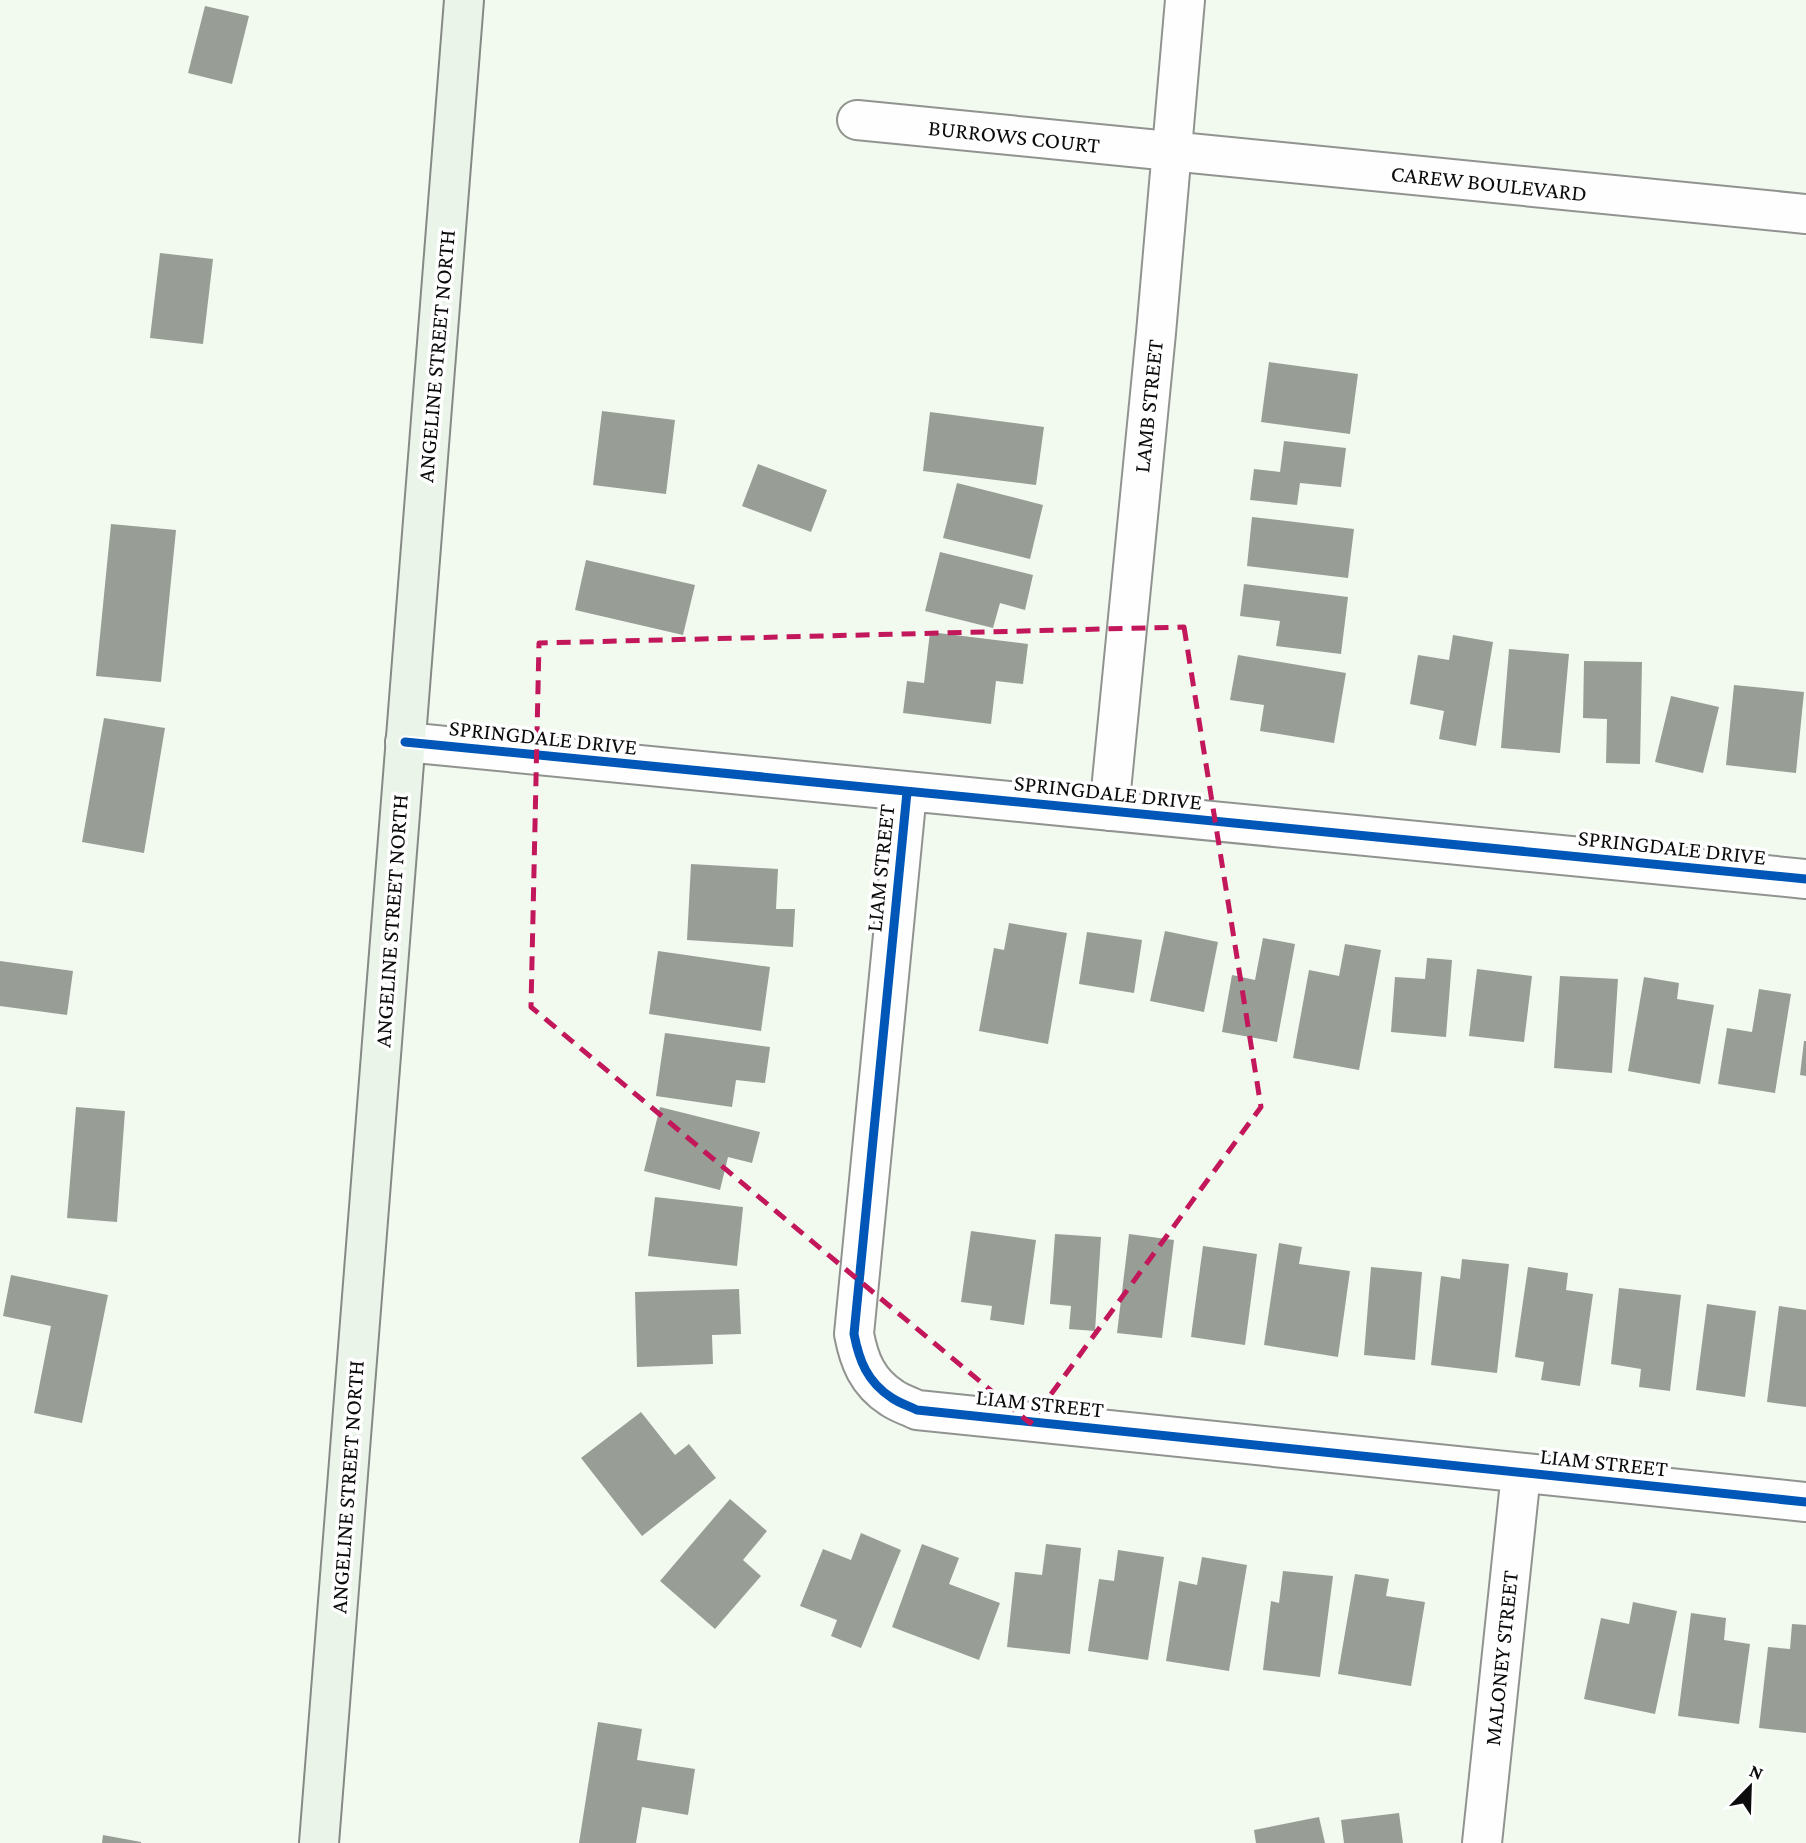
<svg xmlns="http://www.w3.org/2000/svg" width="1806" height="1843" font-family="'Crimson Pro',serif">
<rect width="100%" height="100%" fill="#f2faf0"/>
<!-- building -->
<path fill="#989d96" d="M205,6l44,10 -17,68 -44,-11z
M160,253l53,6 -10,85 -53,-6z
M1269,362l89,12 -8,60 -89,-12z
M602,411l73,9 -9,74 -73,-9z
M930,412l114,15 -8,58 -113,-14z
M1284,441l62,7 -5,39 -41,-4 -3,22 -47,-5 4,-31 26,3z
M758,464l69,26 -16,42 -69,-26z
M957,483l86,22 -13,54 -87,-21z
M1252,517l102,12 -6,49 -101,-12z
M111,524l65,6 -15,152 -65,-6z
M940,552l93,23 -8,35 -25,-7 -7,25 -68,-17z
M586,560l109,25 -12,50 -108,-25z
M1244,584l104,13 -7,57 -65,-8 4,-25 -40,-5z
M930,632l98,12 -5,40 -27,-3 -5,43 -88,-11 4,-32 17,2z
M1453,635l40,7 -17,104 -37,-7 5,-28 -34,-7 8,-49 31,5z
M1509,649l60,5 -9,99 -59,-5z
M1238,655l108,18 -12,70 -74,-12 4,-26 -34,-5z
M1584,661l58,1 -2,102 -34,-1 1,-44 -24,-1z
M1734,685l70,7 -8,81 -70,-8z
M1671,696l48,11 -16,66 -48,-11z
M104,718l61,10 -21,125 -62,-11z
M691,864l87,5 -2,40h19l-2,38 -106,-7z
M1009,923l58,10 -19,111 -69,-13 15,-83 10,2z
M1165,931l53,11 -14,70 -54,-11z
M1087,932l55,8 -8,53 -55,-9z
M1263,938l32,6 -18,98 -55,-10 10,-57 23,5z
M1345,944l36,6 -22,120 -66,-12 16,-88 30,6z
M658,951l112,16 -9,64 -112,-17z
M1427,958l25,2 -6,77 -55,-5 4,-55 30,2z
M0,961l73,10 -6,44 -67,-9z
M1477,969l55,7 -8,66 -55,-6z
M1560,976l58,3 -6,94 -58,-5z
M1644,977l35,6 -2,16 37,6 -14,79 -72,-13z
M1759,989l32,5 -16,99 -57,-9 9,-56 25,4z
M665,1033l105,14 -5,36 -29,-3 -4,27 -76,-11z
M1804,1041h2v35l-6,-1z
M76,1107l49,4 -8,111 -50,-4z
M660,1107l100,25 -8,31 -24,-6 -8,33 -76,-19z
M655,1197l88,10 -6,59 -89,-10z
M971,1231l65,9 -12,85 -34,-5 2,-14 -31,-4z
M1055,1234l46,3 -6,94 -26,-2 2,-23 -21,-2z
M1129,1234l45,6 -12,98 -45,-5z
M1279,1243l23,4 -3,17 51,7 -12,86 -74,-12z
M1203,1246l54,8 -12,91 -54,-8z
M1462,1259l47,5 -12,109 -66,-8 10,-89 19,3z
M1371,1267l51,5 -7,88 -51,-5z
M1528,1267l40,6 -2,17 27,4 -13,92 -39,-6 3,-18 -29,-5z
M11,1275l97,20 -26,128 -48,-10 17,-87 -48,-10z
M1619,1288l62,7 -11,96 -31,-4 2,-18 -30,-5z
M739,1289l2,45 -29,1 1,29 -76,3 -2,-75z
M1707,1304l49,7 -11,86 -49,-7z
M1779,1306l27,4v97l-39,-5z
M641,1412l34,43 14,-11 27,34 -74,58 -61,-78z
M730,1499l37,32 -24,29 18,16 -46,53 -55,-48z
M861,1533l40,17 -40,98 -30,-12 6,-16 -37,-14 23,-57 28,11z
M922,1544l37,14 -10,26 51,19 -21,57 -87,-33z
M1046,1544l35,4 -11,106 -63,-7 8,-75 27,3z
M1118,1550l46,7 -16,103 -60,-9 11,-72 15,2z
M1202,1557l45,8 -18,106 -63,-10 13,-80 18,4z
M1283,1571l50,5 -13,101 -57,-7 8,-69 8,2z
M1355,1574l34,5 -3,17 39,6 -14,84 -73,-12z
M1633,1602l44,9 -22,103 -71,-15 17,-81 28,6z
M1691,1613l35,5 -2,22 26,4 -11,80 -61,-8z
M1792,1624l14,1v108l-47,-5 9,-81 22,2z
M598,1722l44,7 -5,31 58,9 -7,46 -46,-8 -6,36h-57z
M1399,1813l4,30h-59l-3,-23z
M1319,1817l6,26h-69l-2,-13z
M103,1835l38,7v1h-39z"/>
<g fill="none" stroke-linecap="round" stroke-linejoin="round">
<!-- street casing -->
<g stroke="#90938f" stroke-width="42">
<path id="street" d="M857,120l949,94
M405,742l1401,137
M907,792l-53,542c5,26 13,48 38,64 7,5 17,8 25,12l889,92
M1109,811l47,-478 29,-333
M1482,1843l39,-370"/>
</g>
<!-- secondary casing -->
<g stroke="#868a85" stroke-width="42">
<path id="secondary" d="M319,1843l145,-1843"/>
</g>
<!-- street -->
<use href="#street" stroke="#fdfefd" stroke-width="38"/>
<!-- secondary -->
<use href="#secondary" stroke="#eaf4e9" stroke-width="38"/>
<!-- cycleway casing -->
<g stroke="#fff" stroke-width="13">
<path id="cycleway" d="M405,742l1401,137
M907,792l-53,542c5,26 13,48 38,64 7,5 17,8 25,12l889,92"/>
</g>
<!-- cycleway -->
<use href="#cycleway" stroke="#0057b8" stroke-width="9"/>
</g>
<!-- marked area -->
<path fill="none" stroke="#c2185b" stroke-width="5" stroke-dasharray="14 9" stroke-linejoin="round" d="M1184,627l77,480 -231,316 -499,-416 8,-364z"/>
<g text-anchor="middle" stroke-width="7" stroke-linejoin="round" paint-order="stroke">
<!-- street labels -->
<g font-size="23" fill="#0c0c0c" stroke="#fff">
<text transform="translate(1014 136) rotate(6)" y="8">BURROWS COURT</text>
<text transform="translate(1489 183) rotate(6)" y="8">CAREW BOULEVARD</text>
<text transform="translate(436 356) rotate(-85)" y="8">ANGELINE STREET NORTH</text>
<text transform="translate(1148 406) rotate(-84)" y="8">LAMB STREET</text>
<text transform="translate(543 737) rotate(6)" y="8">SPRINGDALE DRIVE</text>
<text transform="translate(1108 792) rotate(6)" y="8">SPRINGDALE DRIVE</text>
<text transform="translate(1672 847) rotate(6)" y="8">SPRINGDALE DRIVE</text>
<text transform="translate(880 868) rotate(-84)" y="8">LIAM STREET</text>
<text transform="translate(391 921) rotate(-86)" y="8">ANGELINE STREET NORTH</text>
<text transform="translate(1040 1403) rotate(6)" y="8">LIAM STREET</text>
<text transform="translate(1604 1462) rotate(6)" y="8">LIAM STREET</text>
<text transform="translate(347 1487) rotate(-86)" y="8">ANGELINE STREET NORTH</text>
<text transform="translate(1501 1658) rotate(-84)" y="8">MALONEY STREET</text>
</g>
</g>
<!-- north arrow -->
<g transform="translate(1750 1787) rotate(23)" stroke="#ffffff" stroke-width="5" paint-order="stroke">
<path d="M0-5L12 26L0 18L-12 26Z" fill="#0c0c0c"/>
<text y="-10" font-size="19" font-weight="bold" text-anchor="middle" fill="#0c0c0c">N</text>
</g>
</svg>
